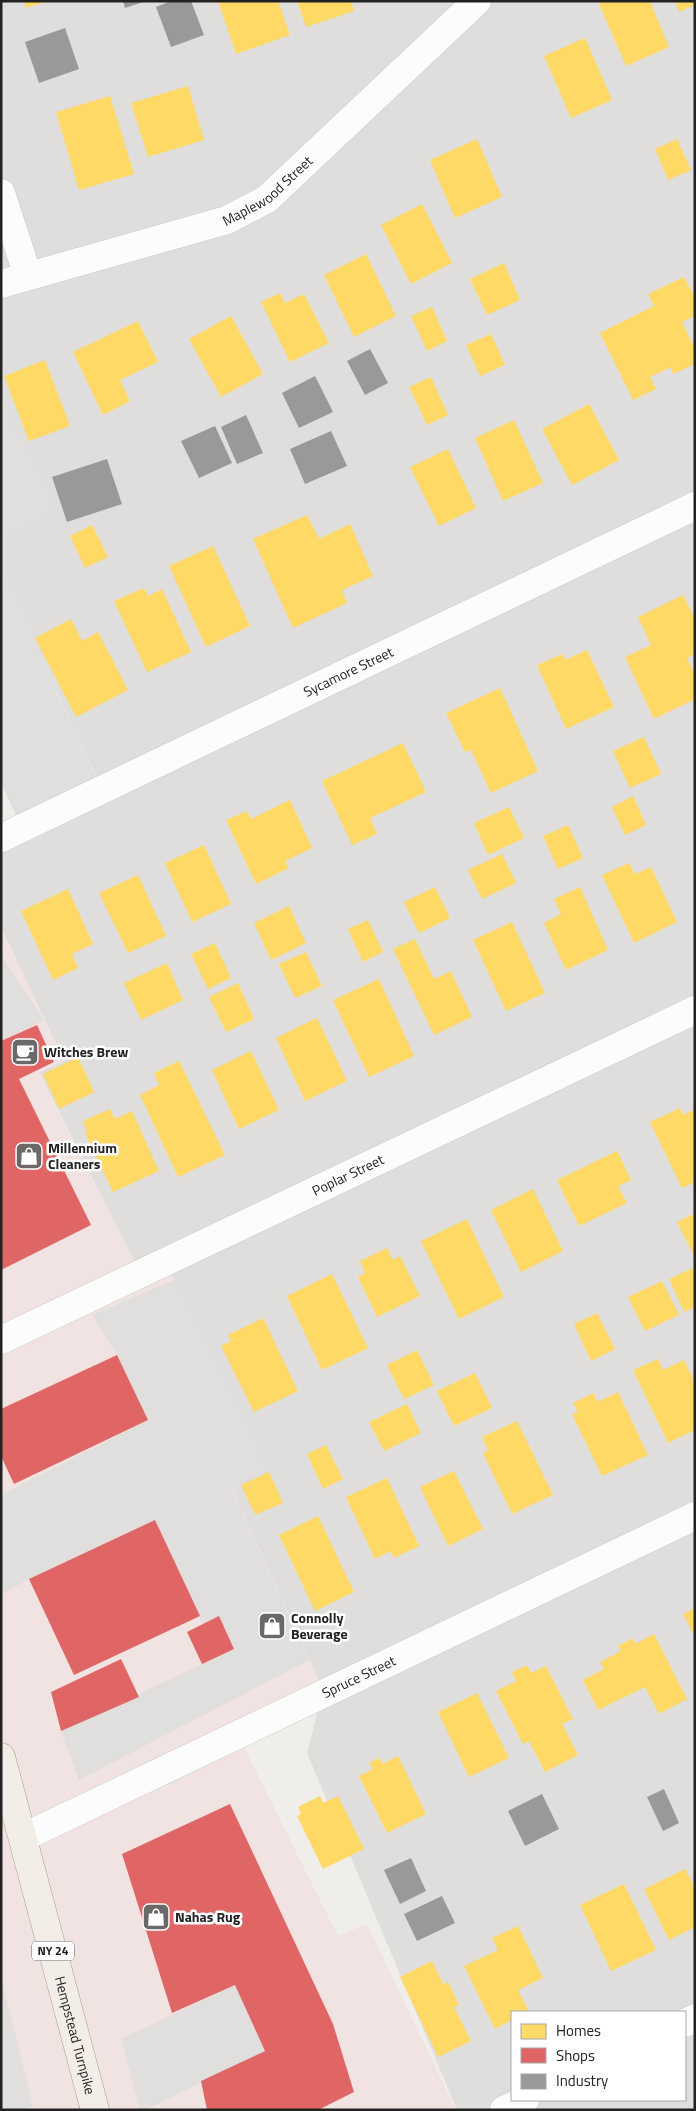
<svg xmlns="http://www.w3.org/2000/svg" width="696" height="2111" font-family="'Titillium Web',sans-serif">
<rect width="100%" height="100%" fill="#f0eeeb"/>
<!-- residential -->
<path fill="#dfdedc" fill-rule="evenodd" d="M1,1h694v2109h-238l-150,-357 16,-63 -94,-205 35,-17 -125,-197 -100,-199 25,-11 -63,-134v-96l100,-45 -100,-211v-44l50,-22 -50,-109zM512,2012h173v88h-173z"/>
<!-- commercial -->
<path fill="#f1e3e1" d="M1,927l63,134 -24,11 17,38 82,160 25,-11 100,209 -34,17 93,205 -86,43 101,203 29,-12 89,186h-455z"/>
<!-- parking -->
<path fill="#e0dfde" d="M1,400l50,109 -50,22z
M1,575l100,212 -81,36 -19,-39z
M1,955l43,65 -43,21z
M174,1280l90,188 -35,17 80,175 -230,120 -18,-49 156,-74 -62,-137 43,-20 -169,79 -28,16v-100l147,-75 -31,-65 -25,-40z
M1,1977l32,129 -13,4h-19z
M235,1985l30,66 -120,59h-5l-19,-71z"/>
<!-- homes -->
<path fill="#ffd966" d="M24,1h21v1l-19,6z
M218,1h60l12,34 -54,19z
M297,1h54l3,10 -48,16z
M605,1h45l19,46 -43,19 -27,-62z
M675,1h20v4l-16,7z
M585,38l27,62 -41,18 -27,-62z
M188,86l16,54 -56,17 -17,-54z
M110,96l24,78 -55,16 -23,-78z
M477,139l25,58 -47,21 -25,-58z
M677,139l14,31 -23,10 -13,-31z
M422,204l30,59 -41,21 -30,-59z
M366,254l30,62 -42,21 -30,-62z
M504,263l16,37 -33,15 -17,-36z
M684,277l11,20v19l-13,6 13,27v15l-22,10 -2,-7 -21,10 6,12 -23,11 -33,-67 54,-27 -6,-12z
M280,293l5,10 19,-9 25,49 -39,19 -29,-60z
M432,307l15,34 -20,10 -16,-35z
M231,316l32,58 -42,23 -32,-58z
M138,321l20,41 -38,18 10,21 -27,14 -30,-63z
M491,334l14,31 -25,11 -14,-31z
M45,360l25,66 -41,15 -25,-65z
M431,377l17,38 -21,10 -18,-38z
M589,404l30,56 -47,25 -30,-56z
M514,420l29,63 -40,18 -28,-63z
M448,449l28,59 -37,18 -29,-59z
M307,515l12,24 31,-15 23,52 -31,14 5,13 -54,25 -40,-89z
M92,525l16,32 -23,11 -15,-32z
M213,546l37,80 -44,21 -37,-81z
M144,588l4,8 14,-7 29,63 -44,20 -33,-71z
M683,595l12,24v35l-8,4 8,16v25l-41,20 -29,-62 26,-12 -13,-28z
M71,619l11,22 16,-9 30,58 -52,27 -41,-79z
M587,650l27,57 -48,22 -29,-64 25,-11 3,6z
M500,688l38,83 -47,22 -20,-43 -6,2 -19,-39z
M644,737l17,37 -31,14 -17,-37z
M403,743l23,49 -56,26 7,16 -25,11 -30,-64z
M633,796l13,29 -21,10 -13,-28z
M290,800l22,48 -27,13 4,7 -33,16 -30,-64 21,-9 4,8z
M509,807l15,31 -36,17 -14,-32z
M568,825l15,33 -25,11 -15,-33z
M204,845l27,59 -39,18 -27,-59z
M502,854l14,29 -34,16 -14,-29z
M629,863l6,11 16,-7 26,55 -43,21 -32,-68z
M138,875l28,61 -38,17 -29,-60z
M435,887l15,31 -31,15 -15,-31z
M580,887l28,63 -42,20 -22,-47 17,-9 -7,-15z
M68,889l25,55 -21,10 6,14 -25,12 -32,-69z
M289,906l17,37 -35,17 -17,-37z
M368,920l15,32 -20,10 -15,-33z
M512,922l33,71 -39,18 -33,-71z
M415,939l19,40 17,-8 21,46 -38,18 -41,-86z
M215,943l16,35 -23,11 -17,-35z
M306,952l16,34 -27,12 -16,-34z
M167,963l16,37 -42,20 -17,-37z
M379,979l35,77 -45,21 -36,-77z
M238,983l16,36 -28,13 -17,-35z
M317,1018l30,63 -42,20 -29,-63z
M251,1051l28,59 -40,19 -27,-59z
M78,1057l16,35 -35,17 -16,-35z
M179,1061l46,94 -47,22 -38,-82 19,-10 -5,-12z
M680,1108l3,7 12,-6v73l-13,6 -32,-66z
M110,1109l5,10 17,-8 27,60 -46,21 -28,-59 2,-1 -4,-11z
M617,1151l14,29 -13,6 9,17 -48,23 -22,-46z
M533,1189l30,62 -42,21 -30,-62z
M695,1213v45l-18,-36z
M467,1219l37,78 -45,22 -38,-78z
M387,1248l6,12 7,-4 20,40 -43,21 -19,-40 7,-4 -5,-12z
M695,1267v40l-11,5 -15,-33z
M332,1274l36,74 -46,22 -35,-74z
M662,1281l17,34 -34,16 -17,-34z
M597,1313l18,36 -24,12 -17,-37z
M263,1318l35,73 -44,21 -33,-66 10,-5 -3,-6z
M417,1350l17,35 -30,14 -17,-34z
M658,1359l5,11 21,-10 11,23v47l-27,13 -35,-73z
M475,1373l17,35 -38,18 -17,-35z
M618,1392l30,63 -46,21 -30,-62 6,-2 -5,-9 20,-10 5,9z
M407,1404l14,29 -37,18 -15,-29z
M517,1421l36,74 -41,19 -29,-61 5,-3 -6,-13z
M326,1445l17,34 -20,10 -16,-35z
M454,1471l29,58 -35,17 -28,-59z
M269,1472l14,31 -28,12 -14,-30z
M387,1478l32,68 -25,12 -3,-7 -16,8 -29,-62z
M318,1516l36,76 -39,19 -36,-76z
M695,1608v29l-12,-23z
M654,1634l33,65 -28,15 -14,-27 -47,23 -15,-30 21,-11 -4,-7 21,-11 -3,-5 15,-8 2,6z
M527,1665l4,8 15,-7 27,53 -11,5 16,31 -33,17 -16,-31 -6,3 -27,-53 20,-10 -4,-9z
M477,1693l32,65 -40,19 -31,-65z
M398,1756l28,58 -39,19 -28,-57 14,-7 -4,-6 10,-5 4,6z
M320,1796l3,7 15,-7 26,53 -41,20 -26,-53 4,-2 -3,-7z
M685,1869l10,19v39l-26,13 -25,-51z
M624,1884l32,66 -45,21 -31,-66z
M518,1926l25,52 -25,12 11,22h-17v8l-17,9 -31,-63 34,-16 -6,-12z
M432,1961l11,23 5,-2 11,23 -5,2 17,34 -33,16 -38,-80z"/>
<!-- shops -->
<path fill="#e06666" d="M37,1025l17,37 -35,17 72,146 -90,45v-229z
M117,1355l31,65 -134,64 -13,-28v-47z
M155,1520l45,96 -126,59 -45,-96z
M219,1616l15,33 -32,15 -15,-32z
M121,1659l18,38 -78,34 -10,-39z
M230,1804l103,220 21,68 -36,18h-111l-6,-29 64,-30 -30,-66 -63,28 -50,-159z"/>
<!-- industry -->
<path fill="#999" d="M123,1h20v1l-18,6z
M171,1h20l13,34 -33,12 -15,-40z
M65,28l14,41 -40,14 -14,-41z
M370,349l18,34 -23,12 -18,-34z
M315,376l18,36 -34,16 -17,-35z
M246,415l17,38 -26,11 -16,-37z
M215,426l17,37 -33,15 -18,-37z
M331,431l16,35 -42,18 -15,-35z
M107,459l15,45 -55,18 -15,-45z
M664,1789l15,34 -16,8 -16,-34z
M542,1794l17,35 -34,17 -17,-35z
M411,1858l15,33 -26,13 -16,-34z
M442,1896l13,27 -38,18 -13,-27z"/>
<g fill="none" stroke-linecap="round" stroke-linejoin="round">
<!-- minor casing -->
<g stroke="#c9c8c7" stroke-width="29">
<g id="minor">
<path d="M1,193l27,83"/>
<path id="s1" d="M1,284l226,-64 40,-21 210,-198"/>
<path id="s2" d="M1,838l694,-332"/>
<path id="s3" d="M1,1340l694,-330"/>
<path id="s4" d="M24,1837l671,-321"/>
<path d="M685,2023l10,-5"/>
<path d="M504,2110l21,-10"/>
</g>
</g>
<!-- major casing -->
<g stroke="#a79c86" stroke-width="29">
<g id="major">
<path id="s5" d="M1,1757l94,353"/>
</g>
</g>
<!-- minor -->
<use href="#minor" stroke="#fdfcfc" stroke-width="28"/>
<!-- major -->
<use href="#major" stroke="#f3ede7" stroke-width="28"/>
</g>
<!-- icons -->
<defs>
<g id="cafe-square" transform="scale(1.4375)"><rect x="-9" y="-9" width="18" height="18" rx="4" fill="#6a6968" stroke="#fff"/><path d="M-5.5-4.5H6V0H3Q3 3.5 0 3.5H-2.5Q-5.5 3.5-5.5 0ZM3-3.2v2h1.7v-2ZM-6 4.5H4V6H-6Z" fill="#fff"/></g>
<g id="shop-square" transform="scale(1.4375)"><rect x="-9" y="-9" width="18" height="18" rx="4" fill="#6a6968" stroke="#fff"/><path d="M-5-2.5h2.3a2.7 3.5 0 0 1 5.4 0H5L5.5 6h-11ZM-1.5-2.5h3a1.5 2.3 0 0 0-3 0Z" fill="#fff"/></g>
</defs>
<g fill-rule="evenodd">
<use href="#cafe-square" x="25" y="1052"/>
<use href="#shop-square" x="29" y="1156"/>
<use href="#shop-square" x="272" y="1626"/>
<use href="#shop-square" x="156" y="1917"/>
</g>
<g text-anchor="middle" stroke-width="5" stroke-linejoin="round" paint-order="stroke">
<!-- shield labels -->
<rect fill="#fff" stroke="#646464" stroke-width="1" x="32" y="1941.5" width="42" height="19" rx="4"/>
<g font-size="12" font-weight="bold" fill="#222">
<text x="53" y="1955">NY 24</text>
</g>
<!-- street labels -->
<g font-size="14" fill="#222" stroke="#fff">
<text dy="5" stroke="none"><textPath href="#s1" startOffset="285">Maplewood Street</textPath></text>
<text dy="5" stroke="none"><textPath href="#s2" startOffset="385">Sycamore Street</textPath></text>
<text dy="5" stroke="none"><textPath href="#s3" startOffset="384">Poplar Street</textPath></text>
<text dy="5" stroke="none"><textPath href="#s4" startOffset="371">Spruce Street</textPath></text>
<text dy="5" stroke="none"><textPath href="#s5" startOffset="288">Hempstead Turnpike</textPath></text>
</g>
<!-- poi labels -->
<g font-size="14" font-weight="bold" fill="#222" stroke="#fff" text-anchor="start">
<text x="44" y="1057">Witches Brew</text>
<text x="48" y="1153">Millennium<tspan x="48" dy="16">Cleaners</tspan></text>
<text x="291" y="1623">Connolly<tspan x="291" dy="16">Beverage</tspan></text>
<text x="175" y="1922">Nahas Rug</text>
</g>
</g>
<!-- border -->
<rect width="696" height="2111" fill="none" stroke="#222222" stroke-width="5"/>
<!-- legend -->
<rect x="511" y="2011" width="175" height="90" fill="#ffffff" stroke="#a7a7a7"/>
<rect x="521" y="2024" width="25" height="15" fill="#ffd966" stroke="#a7a7a7"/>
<text x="556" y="2036" font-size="15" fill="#222222">Homes</text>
<rect x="521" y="2048" width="25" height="15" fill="#e06666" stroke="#a7a7a7"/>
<text x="556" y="2061" font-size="15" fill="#222222">Shops</text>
<rect x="521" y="2074" width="25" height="15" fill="#999999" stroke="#a7a7a7"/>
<text x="556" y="2086" font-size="15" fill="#222222">Industry</text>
</svg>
